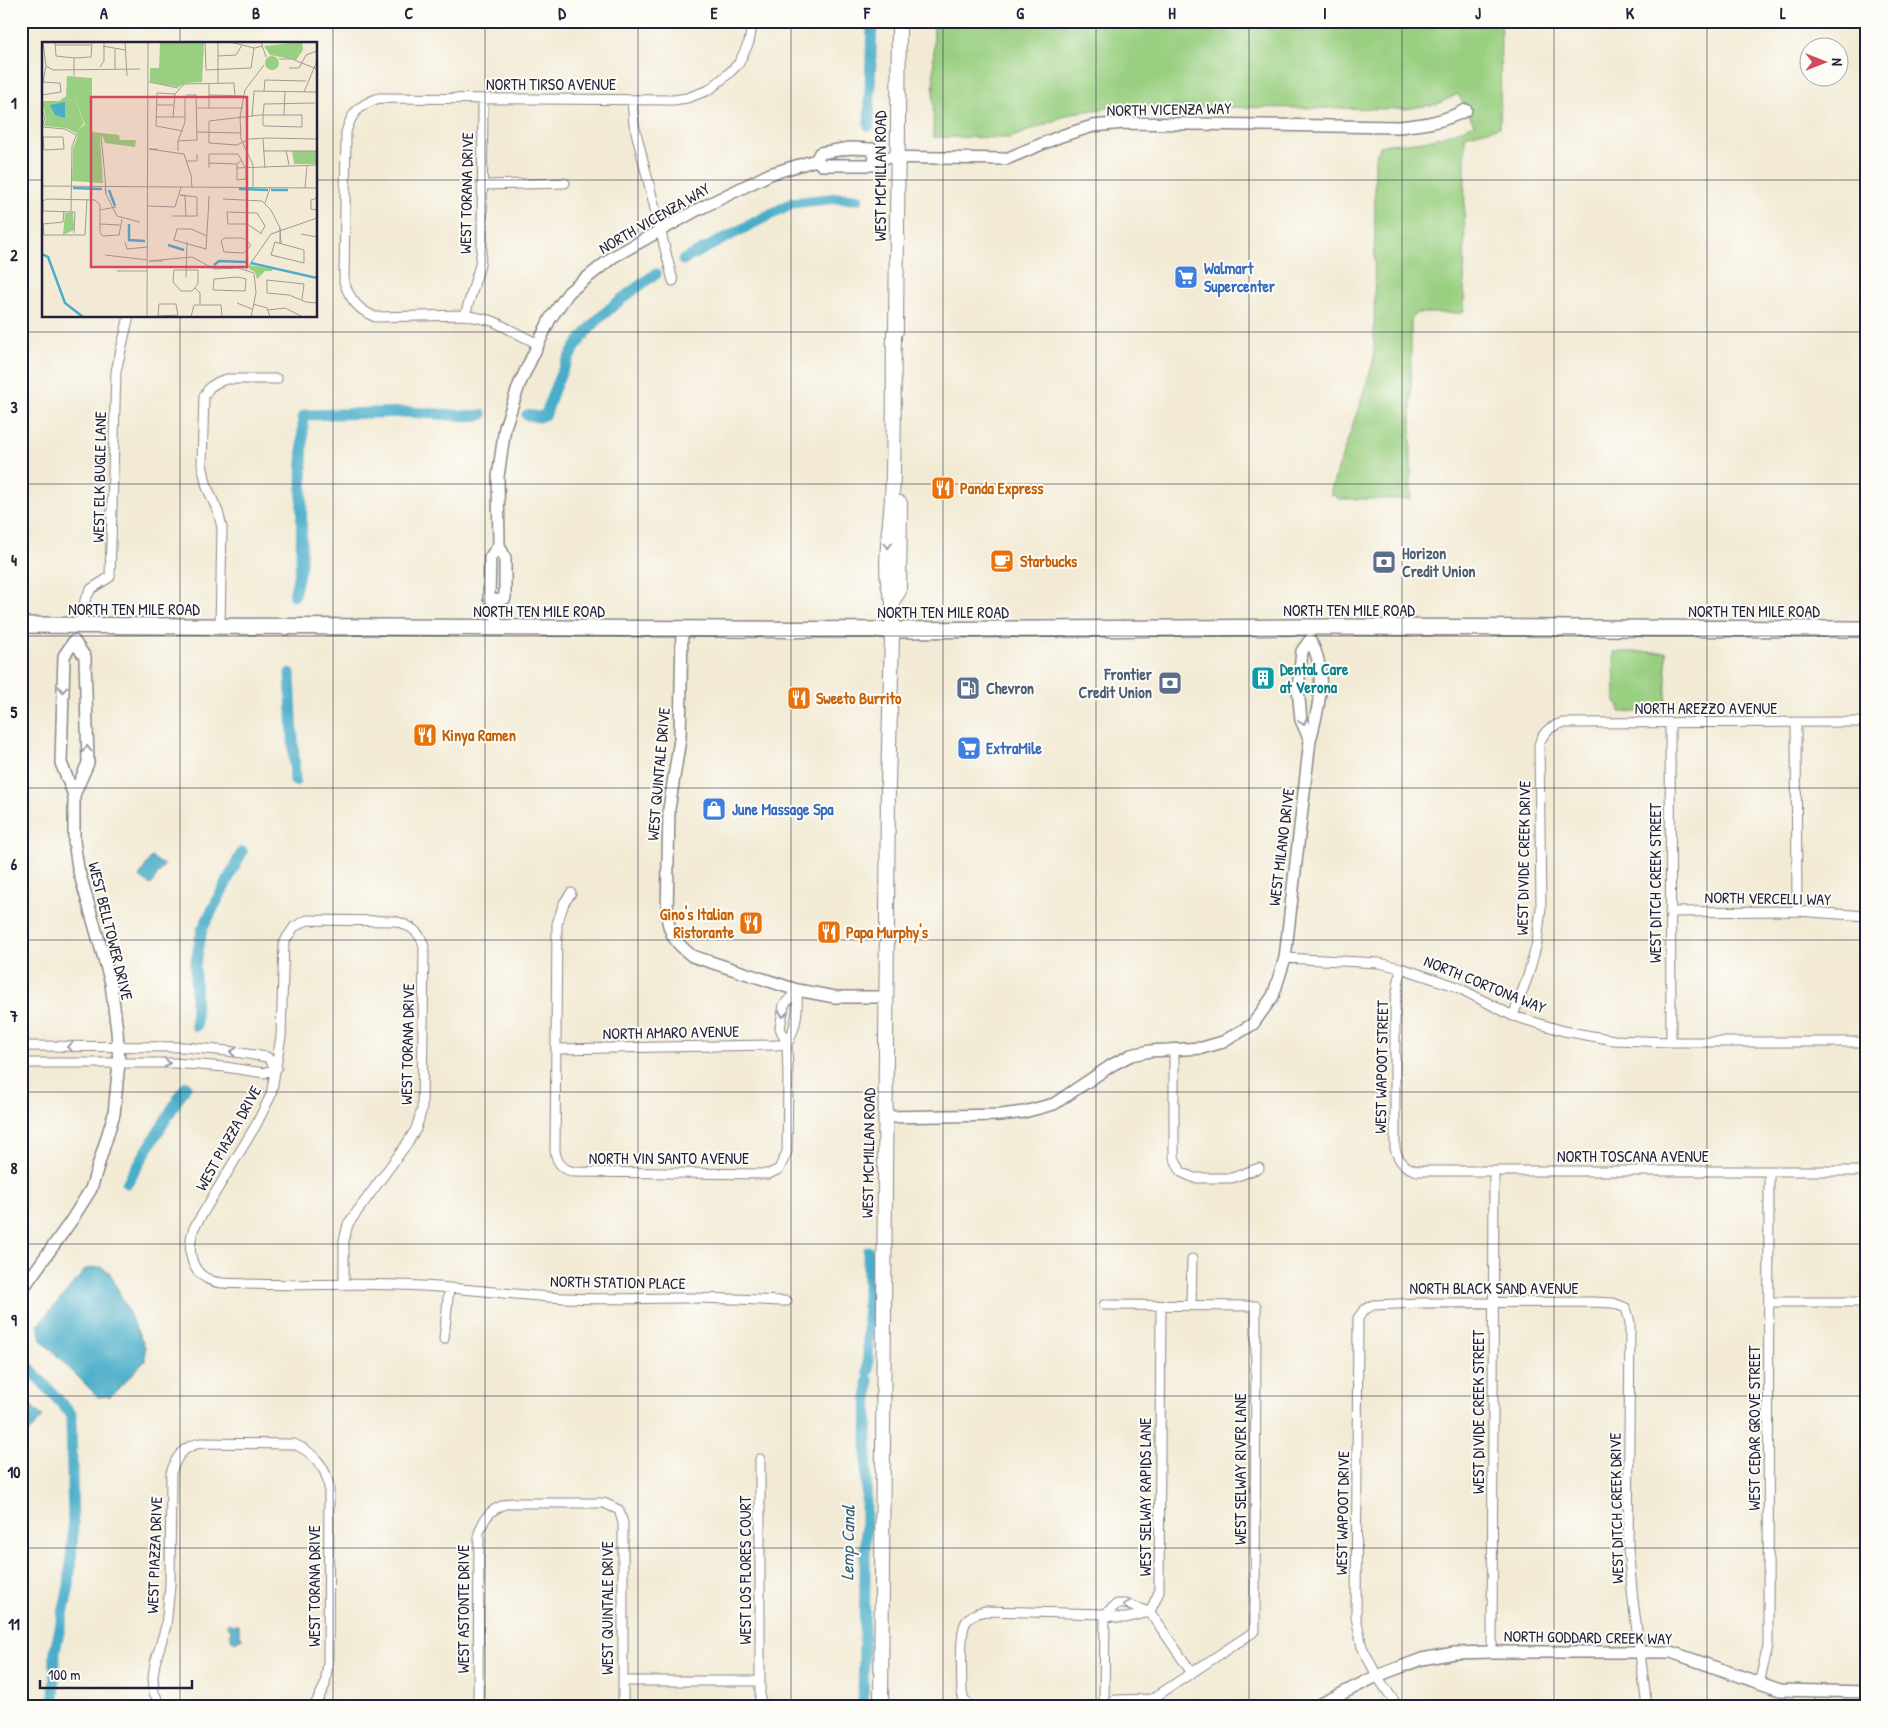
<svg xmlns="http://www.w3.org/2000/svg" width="1887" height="1728" font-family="'Patrick Hand',sans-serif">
<rect width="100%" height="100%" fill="#fdfcf7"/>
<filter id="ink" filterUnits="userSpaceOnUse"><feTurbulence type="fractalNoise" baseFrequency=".02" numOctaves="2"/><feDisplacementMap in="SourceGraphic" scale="10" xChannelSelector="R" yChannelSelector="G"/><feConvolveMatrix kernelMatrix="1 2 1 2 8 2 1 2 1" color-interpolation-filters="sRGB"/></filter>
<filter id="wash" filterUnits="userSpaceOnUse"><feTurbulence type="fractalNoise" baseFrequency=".0096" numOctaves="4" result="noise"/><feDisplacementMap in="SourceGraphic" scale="20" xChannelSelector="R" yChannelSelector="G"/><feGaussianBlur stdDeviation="1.12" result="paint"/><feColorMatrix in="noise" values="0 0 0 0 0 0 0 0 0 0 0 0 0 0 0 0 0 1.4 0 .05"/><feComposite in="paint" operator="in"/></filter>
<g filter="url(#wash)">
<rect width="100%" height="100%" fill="#f2ead4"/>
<!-- green -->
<path fill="#99cf80" stroke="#5e785e" d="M934,21h567l-1,106 -35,9 -1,175 -1,2h-47l-5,6v180h-73l-3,-4h-4v-5l26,-78 4,-5 -1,-3 14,-45 1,-202 5,-11c13,-4 22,-2 35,-4 21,-2 40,-10 59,-18l-16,-30 -21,10 -31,5 -286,-3 -47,7 -63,25 -77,-1z
M1614,652h52v60h-47v-7l-4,-3z"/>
<!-- water -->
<path fill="#4aadc9" stroke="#366882" d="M151,857l13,8 -13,20 -12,-8z
M101,1267l9,6 35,74v14l-34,35 -13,1 -57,-57 -3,-15 48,-56z
M21,1396l22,21 -17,18 -5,-7z
M228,1623l5,2h6v6l3,7 -7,4 -4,-3v-9l-5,-5z"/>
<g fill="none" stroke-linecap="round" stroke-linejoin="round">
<!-- canal -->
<path stroke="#4aadc9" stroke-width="11" d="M869,126l3,-105
M683,260l109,-57 45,-5 21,1
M527,415l12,2 7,-3c9,-31 23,-62 44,-86 19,-21 43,-38 66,-54
M294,596l7,-33 2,-145 2,-3 104,-3 59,4 14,-1
M290,673l5,108
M196,1026l-1,-60 7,-36 40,-78
M127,1183l59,-97
M25,1363l46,51 2,118 -4,54 -14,65 -1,56
M868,1371v-120
M863,1707l5,-327"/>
</g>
</g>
<g filter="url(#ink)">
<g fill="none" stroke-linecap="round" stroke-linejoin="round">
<!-- minor casing -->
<g stroke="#8a8688" stroke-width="11">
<path id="minor" d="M632,100l2,24 39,157
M482,185l83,-2
M465,315l15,-50 2,-18 1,-148
M538,344l-45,-23 -28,-6 -90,2c-18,-8 -25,-18 -31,-35l2,-150c6,-21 14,-27 33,-34l294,2 14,-2 22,-8 19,-16 11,-11 10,-21 4,-21
M80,626l5,-26 6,-11 19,-12 6,-206 13,-55
M220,627l2,-100 -4,-15 -11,-25 -5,-23 2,-68 6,-9 8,-5 9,-3h50
M1670,723l1,319
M1796,723l1,188
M571,893l-7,10 -7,21 -2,227c2,13 8,19 20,21l194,2 10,-5 8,-17 1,-75 -1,-33 -7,-16 4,-23 13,-15c1,20 0,36 -10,54
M1670,912l127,-1 69,5
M1285,958l94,5 22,5 54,18 58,30 51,15 50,9 57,2h195
M1401,968l-6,36v145c4,13 10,19 23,22h448
M1513,1016l15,-40 9,-33 4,-36 -2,-162c4,-13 10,-18 23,-22l304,-1
M21,1046l163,1 44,4 39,6 10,11 -13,5 -39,-6 -51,-4h-153
M556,1049l219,-4 12,-1
M1174,1049v108l7,15 13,6h38l27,-10
M344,1285v-44l4,-17 58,-79 10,-16 6,-20 2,-162c-3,-16 -16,-22 -29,-26l-88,-1 -13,7 -10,15 -3,95 -10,58 -15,30 -62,103c-6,17 -6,40 12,50 11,7 28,5 41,6 50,2 101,-1 151,1 56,1 111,10 166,13 40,2 81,0 121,0 34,0 68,2 102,3
M1769,1302h97
M1104,1305l152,1 -1,325 -103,68 -37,1
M1161,1306l-2,286 -9,20 42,61
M1191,1306l1,-47
M444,1339l5,-51
M760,1459v248
M1105,1614l12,-10h9l23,8
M1492,1652l2,-480
M623,1681h137
M1759,1684l9,-38 1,-475
M162,1707l-8,-14 -1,-17 2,-13 11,-37 4,-40 1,-113c5,-16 12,-27 30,-30l93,1c19,8 33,23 35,44l-1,175 -3,22 -11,22
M478,1707l1,-174c6,-18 13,-25 31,-30h94l15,7 4,13v184
M970,1707l-6,-7 -2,-7c0,-14 -3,-61 4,-71 4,-7 13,-10 20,-11l119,3 14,4h7l24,-6
M1104,1707l1,-93
M1398,1707l-21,-31 -15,-29 -6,-30 2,-299 6,-8 9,-5 47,-2 171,-1 22,1 13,5 4,14 -2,226 5,52 14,107"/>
</g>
<!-- tertiary casing -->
<g stroke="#8a8688" stroke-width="14">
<path id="tertiary" d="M850,148l22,1 3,8 -2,8h-51l-6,-5 4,-7z
M875,157l131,2 55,-23 32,-10 31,-3 275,4c26,-3 44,-5 67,-17
M499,545l-1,-68 7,-50 14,-42 31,-66 19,-27 44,-35 84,-47 73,-36 46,-14
M499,545l6,13v40l-9,3 -7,-3 1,-40z
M496,629v-28
M682,629l-2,110 -11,70 -2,106c2,20 10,29 25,41l105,34 38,7h51
M886,1117l115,-2 23,-3 30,-8 58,-39 19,-10 19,-4 52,-3 21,-6 30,-18 20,-28 12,-38 25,-218c9,-32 18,-70 0,-100l-8,11 -4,37 3,32 9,20
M21,1291l50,-70 20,-32 23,-75 5,-52 -2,-31 -6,-48 -33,-115 -4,-27v-46l-13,-32 3,-107 10,-15 11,16 3,106 -14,32
M1315,1707l62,-31 45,-17 32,-6 38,-1h179l109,38 86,2"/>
</g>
<!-- secondary casing -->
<g stroke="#8a8688" stroke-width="16">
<path id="secondary" d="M893,600l6,-9 1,-88
M881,1707l7,-922 5,-185c-12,-21 -2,-78 -1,-103 3,-54 1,-109 2,-164l2,-2 3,-310"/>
</g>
<!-- primary casing -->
<g stroke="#8a8688" stroke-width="18">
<path id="primary" d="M21,625l871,5 418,-3 556,2"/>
</g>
<!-- minor -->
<use href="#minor" stroke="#fff" stroke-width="9"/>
<!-- tertiary -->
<use href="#tertiary" stroke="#fff" stroke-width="11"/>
<!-- secondary -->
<use href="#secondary" stroke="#fff" stroke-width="14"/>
<!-- primary -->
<use href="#primary" stroke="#fff" stroke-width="15"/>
</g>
<!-- one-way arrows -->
<defs><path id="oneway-chevron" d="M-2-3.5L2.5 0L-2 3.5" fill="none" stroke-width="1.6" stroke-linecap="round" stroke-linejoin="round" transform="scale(1.25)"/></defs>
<g stroke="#9c9ca7">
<use href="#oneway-chevron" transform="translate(888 545) rotate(91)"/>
<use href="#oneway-chevron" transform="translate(63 689) rotate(92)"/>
<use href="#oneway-chevron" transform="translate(1303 722) rotate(72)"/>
<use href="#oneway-chevron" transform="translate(87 749) rotate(-91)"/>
<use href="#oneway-chevron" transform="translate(783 1014) rotate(100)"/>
<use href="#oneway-chevron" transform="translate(70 1047) rotate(-179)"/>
<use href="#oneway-chevron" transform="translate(233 1052) rotate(-172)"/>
<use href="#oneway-chevron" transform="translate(167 1063) rotate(1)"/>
<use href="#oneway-chevron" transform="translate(1126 1605) rotate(-170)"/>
</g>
</g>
<!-- grid -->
<path fill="none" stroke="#22223b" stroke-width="1" stroke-opacity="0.55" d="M180,21v23M333,21v1686M485,21v1686M638,21v1686M791,21v1686M943,21v1686M1096,21v1686M1249,21v1686M1402,21v1686M1554,21v1686M1707,21v1686M21,180h23M316,180h1550M180,316v1391M21,332h1845M21,484h1845M21,636h1845M21,788h1845M21,940h1845M21,1092h1845M21,1244h1845M21,1396h1845M21,1548h1845"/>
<!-- icons -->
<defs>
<g id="supermarket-square" transform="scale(1.25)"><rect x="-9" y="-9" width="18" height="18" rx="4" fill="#3f7fe0" stroke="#fdfcf7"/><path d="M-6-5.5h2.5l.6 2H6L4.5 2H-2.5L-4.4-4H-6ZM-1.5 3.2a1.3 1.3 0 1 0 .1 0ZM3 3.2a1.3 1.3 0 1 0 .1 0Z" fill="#fff"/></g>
<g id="restaurant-square" transform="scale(1.25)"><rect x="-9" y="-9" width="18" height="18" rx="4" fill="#e8710a" stroke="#fdfcf7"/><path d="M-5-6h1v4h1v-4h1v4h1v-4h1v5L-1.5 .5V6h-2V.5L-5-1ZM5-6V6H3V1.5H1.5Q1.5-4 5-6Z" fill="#fff"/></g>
<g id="cafe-square" transform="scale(1.25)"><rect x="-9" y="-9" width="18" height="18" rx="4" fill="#e8710a" stroke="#fdfcf7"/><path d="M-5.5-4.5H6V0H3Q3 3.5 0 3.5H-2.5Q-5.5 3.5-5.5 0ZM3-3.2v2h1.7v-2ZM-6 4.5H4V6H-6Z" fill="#fff"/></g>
<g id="bank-square" transform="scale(1.25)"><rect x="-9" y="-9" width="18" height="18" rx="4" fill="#5c6f8a" stroke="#fdfcf7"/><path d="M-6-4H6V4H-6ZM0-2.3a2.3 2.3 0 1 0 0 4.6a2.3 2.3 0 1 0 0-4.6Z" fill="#fff"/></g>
<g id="building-square" transform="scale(1.25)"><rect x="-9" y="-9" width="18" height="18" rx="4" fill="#0f9aa8" stroke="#fdfcf7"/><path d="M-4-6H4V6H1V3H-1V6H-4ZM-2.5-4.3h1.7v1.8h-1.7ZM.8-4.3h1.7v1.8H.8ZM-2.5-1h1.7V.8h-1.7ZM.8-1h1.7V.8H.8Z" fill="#fff"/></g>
<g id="fuel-square" transform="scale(1.25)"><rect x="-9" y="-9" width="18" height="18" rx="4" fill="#5c6f8a" stroke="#fdfcf7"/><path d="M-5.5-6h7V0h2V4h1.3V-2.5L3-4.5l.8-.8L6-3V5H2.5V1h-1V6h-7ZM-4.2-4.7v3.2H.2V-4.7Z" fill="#fff"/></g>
<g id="shop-square" transform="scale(1.25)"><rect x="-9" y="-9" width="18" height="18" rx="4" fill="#3f7fe0" stroke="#fdfcf7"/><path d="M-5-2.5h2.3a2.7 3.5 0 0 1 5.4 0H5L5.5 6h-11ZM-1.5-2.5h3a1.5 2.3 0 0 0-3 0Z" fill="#fff"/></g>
</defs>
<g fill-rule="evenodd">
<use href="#supermarket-square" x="1186" y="277"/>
<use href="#restaurant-square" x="943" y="488"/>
<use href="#cafe-square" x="1002" y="561"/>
<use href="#bank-square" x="1384" y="562"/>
<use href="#building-square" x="1263" y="678"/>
<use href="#bank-square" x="1170" y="683"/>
<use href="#fuel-square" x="968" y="688"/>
<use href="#restaurant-square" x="799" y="698"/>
<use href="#restaurant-square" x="425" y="735"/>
<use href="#supermarket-square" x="969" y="748"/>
<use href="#shop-square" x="714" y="809"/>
<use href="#restaurant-square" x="751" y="923"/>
<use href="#restaurant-square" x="829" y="932"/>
</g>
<g text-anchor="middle" stroke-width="4" stroke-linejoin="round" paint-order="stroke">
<!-- street labels -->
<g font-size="16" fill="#22223b" stroke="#fdfcf7">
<text x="551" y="90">NORTH TIRSO AVENUE</text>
<text transform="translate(1169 109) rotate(-1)" y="6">NORTH VICENZA WAY</text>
<text transform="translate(880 176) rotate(-90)" y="6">WEST MCMILLAN ROAD</text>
<text transform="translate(466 193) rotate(-89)" y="6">WEST TORANA DRIVE</text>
<text transform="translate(654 218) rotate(-30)" y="6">NORTH VICENZA WAY</text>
<text transform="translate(99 477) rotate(-89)" y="6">WEST ELK BUGLE LANE</text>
<text x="134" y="615">NORTH TEN MILE ROAD</text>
<text x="1349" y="616">NORTH TEN MILE ROAD</text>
<text x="539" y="617">NORTH TEN MILE ROAD</text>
<text x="1754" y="617">NORTH TEN MILE ROAD</text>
<text x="943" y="618">NORTH TEN MILE ROAD</text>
<text x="1706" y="714">NORTH AREZZO AVENUE</text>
<text transform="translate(658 774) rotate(-85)" y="6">WEST QUINTALE DRIVE</text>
<text transform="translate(1281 847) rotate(-83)" y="6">WEST MILANO DRIVE</text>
<text transform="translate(1523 858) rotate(-89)" y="6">WEST DIVIDE CREEK DRIVE</text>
<text transform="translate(1655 883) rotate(-90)" y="6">WEST DITCH CREEK STREET</text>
<text transform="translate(1768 898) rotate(1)" y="6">NORTH VERCELLI WAY</text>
<text transform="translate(111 931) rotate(76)" y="6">WEST BELLTOWER DRIVE</text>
<text transform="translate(1485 984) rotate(22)" y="6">NORTH CORTONA WAY</text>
<text transform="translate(671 1032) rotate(-1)" y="6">NORTH AMARO AVENUE</text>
<text transform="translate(407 1044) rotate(-89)" y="6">WEST TORANA DRIVE</text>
<text transform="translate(1381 1067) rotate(-89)" y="6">WEST WAPOOT STREET</text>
<text transform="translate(228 1138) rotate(-61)" y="6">WEST PIAZZA DRIVE</text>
<text transform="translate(868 1153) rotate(-89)" y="6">WEST MCMILLAN ROAD</text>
<text x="1633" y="1162">NORTH TOSCANA AVENUE</text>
<text x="669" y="1164">NORTH VIN SANTO AVENUE</text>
<text transform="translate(618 1282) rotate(1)" y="6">NORTH STATION PLACE</text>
<text x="1494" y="1294">NORTH BLACK SAND AVENUE</text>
<text transform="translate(1478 1412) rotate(-90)" y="6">WEST DIVIDE CREEK STREET</text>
<text transform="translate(1754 1428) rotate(-90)" y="6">WEST CEDAR GROVE STREET</text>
<text transform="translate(1240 1469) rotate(-90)" y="6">WEST SELWAY RIVER LANE</text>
<text transform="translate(1145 1497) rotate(-90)" y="6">WEST SELWAY RAPIDS LANE</text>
<text transform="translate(1616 1508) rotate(-91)" y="6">WEST DITCH CREEK DRIVE</text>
<text transform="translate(1342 1513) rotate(-89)" y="6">WEST WAPOOT DRIVE</text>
<text transform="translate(154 1555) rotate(-88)" y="6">WEST PIAZZA DRIVE</text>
<text transform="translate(745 1570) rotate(-90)" y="6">WEST LOS FLORES COURT</text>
<text transform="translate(314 1586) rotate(-90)" y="6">WEST TORANA DRIVE</text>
<text transform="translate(607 1608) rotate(-90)" y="6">WEST QUINTALE DRIVE</text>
<text transform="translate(463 1609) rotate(-90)" y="6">WEST ASTONTE DRIVE</text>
<text transform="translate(1588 1637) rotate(1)" y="6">NORTH GODDARD CREEK WAY</text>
</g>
<!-- shop labels -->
<g font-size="16" font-weight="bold" fill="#366cbe" stroke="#fdfcf7" text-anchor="start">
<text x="1204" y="274">Walmart<tspan x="1204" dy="18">Supercenter</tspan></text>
<text x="986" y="754">ExtraMile</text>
<text x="732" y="815">June Massage Spa</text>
</g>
<!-- food labels -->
<g font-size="16" font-weight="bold" fill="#c56008" stroke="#fdfcf7" text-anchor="start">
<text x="960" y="494">Panda Express</text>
<text x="1020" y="567">Starbucks</text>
<text x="816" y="704">Sweeto Burrito</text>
<text x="442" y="741">Kinya Ramen</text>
<text x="734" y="920" text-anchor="end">Gino's Italian<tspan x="734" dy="18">Ristorante</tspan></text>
<text x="846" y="938">Papa Murphy's</text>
</g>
<!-- service labels -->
<g font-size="16" font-weight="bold" fill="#4e5e75" stroke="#fdfcf7" text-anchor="start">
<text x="1402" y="559">Horizon<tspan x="1402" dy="18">Credit Union</tspan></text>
<text x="1152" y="680" text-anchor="end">Frontier<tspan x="1152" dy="18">Credit Union</tspan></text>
<text x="986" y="694">Chevron</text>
</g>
<!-- culture labels -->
<g font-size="16" font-weight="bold" fill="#0d838f" stroke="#fdfcf7" text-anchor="start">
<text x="1280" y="675">Dental Care<tspan x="1280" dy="18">at Verona</tspan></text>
</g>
<!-- water labels -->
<g font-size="18" font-style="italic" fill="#34617b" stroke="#fdfcf7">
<text transform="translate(848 1543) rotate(-89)" y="6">Lemp Canal</text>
</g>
</g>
<!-- overview -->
<g transform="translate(42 42)">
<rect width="275" height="275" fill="#f2ead4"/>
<path d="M223 21a7 7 0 1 1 14 0a7 7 0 1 1-14 0ZM25,34l25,2v54l27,3 1,5h16l-1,7 -30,-4 -3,-8 -2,1 3,47 -31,-2 1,-33 5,-13 -2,-3 9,-8 -10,-25 -6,2 -3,-5z" fill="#99cf80"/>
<path d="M118,0l44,1 -2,39 -16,1 -8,4 -28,-5v-14h9zM260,0l1,8 -7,10 -26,-5 -6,-9zM24,54l3,5 6,-2 9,24 -8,10 -10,-5 -22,-2 2,-7 -4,-18h17zM250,109h25v13h-23zM31,170l1,18 -11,5 2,-22zM207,223l24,4 -1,2h-7l-8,8 -2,-7 -6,-3z" fill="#99cf80"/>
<path d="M23,60v16l-10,-3 -5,-10z" fill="#4aadc9"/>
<path fill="none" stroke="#4aadc9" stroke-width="2.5" d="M31,146l29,1M197,147l29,1M67,148l6,16M229,148h17M87,182v16l16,1M126,203l16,5M0,212l6,3 17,46 18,14M209,221l66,15M172,223l5,-4 27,1"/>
<path fill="none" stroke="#9f9a97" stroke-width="1" d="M1,0l3,24M13,0l1,14 18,2 17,-1 1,-15M83,0l2,34M163,0l1,28 45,-2M188,0l24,6 9,-2M219,0l5,15M13,3h36M61,4l22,4M176,14l18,-1 6,-10M237,17h13l25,10M4,24l7,4 87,-1M58,25l4,-6v-19M209,26l3,-20M247,26h10l7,-13 11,-4M73,27v-20M32,34v-18M0,40l18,1 1,9 -19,3M1,40l3,-16M107,40l29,6M176,41v-41M275,46v39M222,49l1,-11 41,1M262,50l13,-31M133,52l-18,-1 -1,33 27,5M167,53l35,1M273,61l-51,1v1l-1,10v10l2,1 37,1v-12h-42l-51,6v22l28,2 12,-6 19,-1 49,1M114,63h17M155,66h46M167,66v-25M0,68l3,8 -3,9M242,73l1,-23M114,75h29M131,75l2,-23 9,-10 50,-1 1,13M210,75l2,-26 62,1M0,85l23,2 11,6M155,90l43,1M59,93l4,42 1,17 -1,-6M0,95h21l1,12 -20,1 -1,-13M221,97l2,29M116,107h-9l35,5 7,21 1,12M244,108l3,15M136,109v-10l7,-19v-23l2,-4h9l1,45 -19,1M221,109h54M144,119h11v-7M167,121l28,1 5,-4M195,122v16l9,-1v-11M167,126v-14h29l7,13M195,126l80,-3M0,144l275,2M211,145v-22l-12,-26 -1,-22 5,-27 19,-25M263,146l2,-22M64,152l11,22 23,6M143,154l1,21M275,156l-6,2v9l6,1M181,157l39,2 9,9 9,18M223,161l5,-15M106,164l27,1 6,-20M58,168l16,-3M1,169v-10l4,-2 48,1 5,5v28l3,3 16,-1 3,-16M1,169l32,1 -1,21M22,169l-1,11 -20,2 1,11h41l2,-36M29,169l1,-65 5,-12M130,174h25v-19l-17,-2 5,1M58,182l20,1M219,191l4,-7 -8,-13 -30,-1 1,12h19l15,10M259,192l16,3M165,194l-16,-7h-14l-3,11 32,9 2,-33 1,-20M183,196h18l8,7 -7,8 -20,-1 -3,-11zM83,200l2,7 21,-2M233,200l29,8v13l-33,-8zM238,201v-15l1,15M63,213l43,5M121,219h-14l43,-4 22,12 24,-1 16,5 2,20 -5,24M132,228h24v14l-6,7h-11l-8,-9zM204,228l25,-36 46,-16M75,229h30M144,235l1,-35M196,235l8,2 -1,12 -32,-1 1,-11zM153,246l5,5v11M260,257l2,-15 -37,-4v13l22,2 17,7 11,1M195,261l15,6M117,262h17l2,11 -20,1zM211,262l14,4 3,9M226,268l17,-2 18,9M105,275l1,-275M149,275l3,-12h27l1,12"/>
<path fill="#d1495b" fill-opacity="0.15" stroke="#d1495b" stroke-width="2.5" d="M49,55h156v170h-156z"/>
<rect width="275" height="275" fill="none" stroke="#22223b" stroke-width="2.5"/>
</g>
<!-- margin -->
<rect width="1887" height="1728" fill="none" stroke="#fdfcf7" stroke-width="55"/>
<!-- north arrow -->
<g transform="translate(1824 62) rotate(90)"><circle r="24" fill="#fdfcf7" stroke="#a5a5ac"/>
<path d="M0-4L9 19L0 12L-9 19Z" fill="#d1495b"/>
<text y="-8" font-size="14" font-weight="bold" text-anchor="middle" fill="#22223b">N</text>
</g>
<!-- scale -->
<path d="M40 1680v8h152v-8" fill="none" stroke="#22223b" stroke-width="2.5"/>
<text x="48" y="1680" font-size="15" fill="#22223b" stroke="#fdfcf7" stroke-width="4" paint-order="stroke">100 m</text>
<rect x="28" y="28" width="1832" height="1672" fill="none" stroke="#22223b" stroke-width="2"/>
<g font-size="16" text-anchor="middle" font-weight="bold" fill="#22223b">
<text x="104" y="19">A</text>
<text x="256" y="19">B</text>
<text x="409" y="19">C</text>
<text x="562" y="19">D</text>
<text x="714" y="19">E</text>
<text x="867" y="19">F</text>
<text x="1020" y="19">G</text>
<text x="1172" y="19">H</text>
<text x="1325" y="19">I</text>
<text x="1478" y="19">J</text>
<text x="1630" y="19">K</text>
<text x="1783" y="19">L</text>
<text x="14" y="109">1</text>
<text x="14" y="261">2</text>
<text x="14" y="413">3</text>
<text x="14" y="566">4</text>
<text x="14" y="718">5</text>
<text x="14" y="870">6</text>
<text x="14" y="1022">7</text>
<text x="14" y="1174">8</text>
<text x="14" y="1326">9</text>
<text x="14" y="1478">10</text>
<text x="14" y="1630">11</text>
</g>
</svg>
